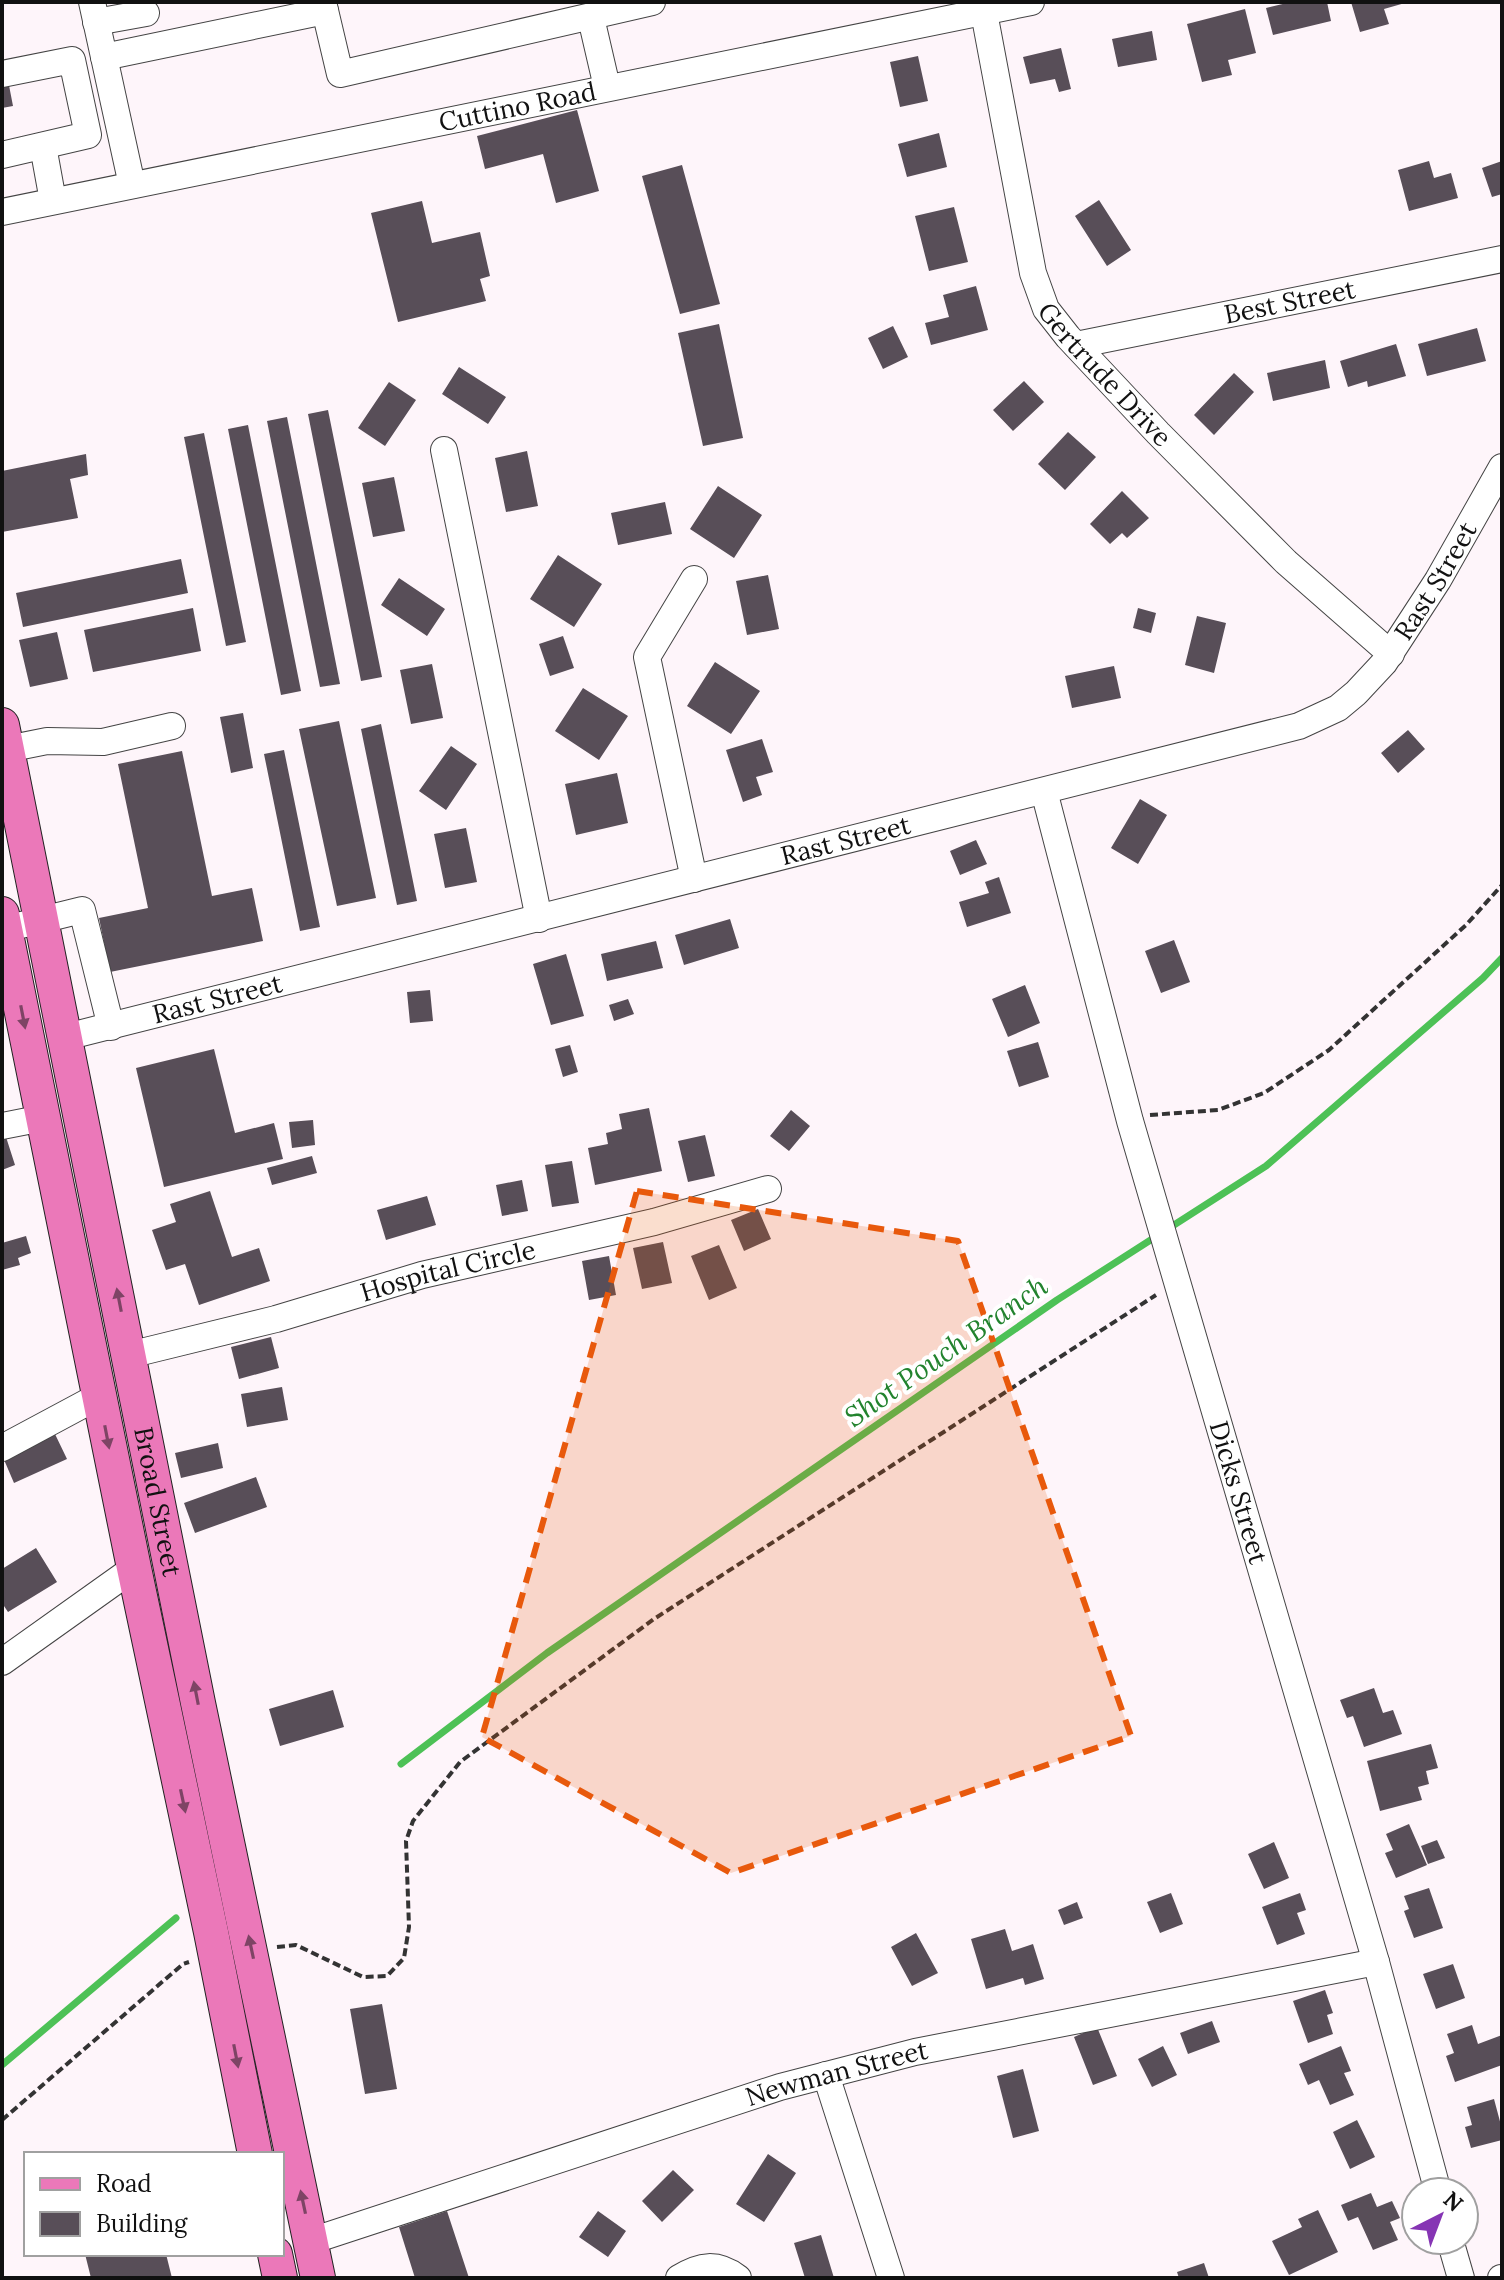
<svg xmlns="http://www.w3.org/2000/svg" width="1504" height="2280" font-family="Lora,serif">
<rect width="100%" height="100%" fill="#fef5fa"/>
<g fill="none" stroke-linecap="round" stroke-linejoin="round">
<!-- stream -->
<path stroke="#4dc156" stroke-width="7" d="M401,1764l146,-111 510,-353 209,-134 217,-188 19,-20
M2,2065l174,-147"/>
</g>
<!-- building -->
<path fill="#584e58" d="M1291,2h36l4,19 -58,14 -7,-27z
M1351,2h54v1l-21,6 5,15 -29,8z
M1245,9l11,44 -28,7 4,15 -30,7 -15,-58z
M1152,31l5,29 -39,7 -6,-28z
M1061,48l10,41 -12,3 -4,-13 -25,5 -7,-27z
M918,56l10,45 -28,6 -10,-45z
M7,75l6,31 -11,2v-32z
M577,110l22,81 -43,12 -13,-49 -58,15 -8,-33z
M939,133l8,34 -40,10 -9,-33z
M1429,161l5,17 17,-5 7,25 -49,13 -11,-41z
M1502,161v33l-10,3 -10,-29z
M682,165l38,139 -40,10 -38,-138z
M1099,200l32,50 -24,16 -32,-50z
M422,201l10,42 48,-11 10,44 -10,3 6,22 -88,21 -27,-109z
M954,207l14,55 -39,9 -14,-55z
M976,286l12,44 -57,15 -6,-22 24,-6 -6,-22z
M719,324l24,114 -40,8 -25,-113z
M893,326l15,31 -25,12 -15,-31z
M1477,328l9,33 -59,15 -9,-32z
M1396,344l10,32 -38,11 -1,-6 -19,6 -8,-26z
M1325,360l5,28 -57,13 -6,-28z
M459,367l47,30 -18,27 -46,-30z
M1234,373l20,19 -40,43 -20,-20z
M1024,381l20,21 -31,29 -20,-21z
M389,382l27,18 -31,46 -27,-18z
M328,410l54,267 -21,4 -53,-267z
M287,417l53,267 -20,3 -53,-266z
M248,425l53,266 -20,4 -53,-266z
M1068,432l28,25 -31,33 -27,-26z
M204,433l42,209 -20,4 -42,-209z
M527,451l11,55 -32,6 -11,-54z
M86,454l2,21 -18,4 8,39 -76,14v-61z
M394,477l11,54 -32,6 -11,-54z
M718,486l44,29 -28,43 -44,-29z
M1122,491l27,27 -22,20 -5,-5 -12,11 -20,-20z
M665,502l7,32 -54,11 -7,-32z
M558,555l44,29 -28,43 -44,-28z
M181,559l7,34 -165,34 -7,-34z
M768,575l11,54 -32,6 -11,-54z
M399,578l46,31 -18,27 -46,-31z
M193,608l8,43 -108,21 -9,-42z
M1138,608l18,5 -5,20 -18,-5z
M1197,616l29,7 -12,50 -29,-8z
M57,632l11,47 -38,8 -11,-47z
M563,636l11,32 -24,8 -11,-32z
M715,662l45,29 -29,43 -44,-28z
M432,664l11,54 -32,6 -11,-54z
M1114,666l7,32 -49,10 -7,-32z
M583,688l45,28 -29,44 -44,-29z
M243,713l10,55 -22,5 -11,-56z
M339,721l37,177 -39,8 -38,-177z
M381,724l36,177 -20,4 -36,-176z
M1408,730l17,19 -27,24 -17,-20z
M762,739l11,33 -17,5 6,18 -19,7 -17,-52z
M451,746l26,18 -31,46 -27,-19z
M284,750l36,177 -20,4 -36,-177z
M182,751l30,145 40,-8 11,53 -153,31 -11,-54 49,-10 -30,-144z
M617,773l11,50 -52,12 -11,-51z
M1140,799l27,16 -29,49 -27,-16z
M466,828l11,54 -32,6 -11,-54z
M976,840l11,24 -27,11 -10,-24z
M999,877l12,36 -44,14 -8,-25 30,-9 -4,-11z
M730,919l9,29 -55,17 -9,-30z
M1174,940l16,42 -29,11 -16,-42z
M656,941l7,27 -56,13 -6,-27z
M566,954l18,62 -33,9 -18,-61z
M1025,985l15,38 -32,14 -16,-38z
M430,990l3,31 -23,2 -3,-31z
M628,999l6,15 -20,7 -5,-16z
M1038,1042l11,35 -30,10 -12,-36z
M570,1045l8,27 -15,5 -8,-28z
M214,1049l21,84 39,-10 9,36 -119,28 -28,-119z
M649,1108l13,63 -67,14 -7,-37 20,-4 -2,-11 16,-4 -3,-15z
M791,1110l19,16 -21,25 -19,-15z
M313,1120l2,25 -23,3 -3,-26z
M705,1135l10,41 -27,6 -10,-41z
M6,1137l9,28 -13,5v-32z
M312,1156l5,17 -45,12 -5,-17z
M572,1161l7,42 -27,4 -7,-42z
M522,1180l6,31 -26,5 -6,-31z
M210,1191l22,66 27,-9 11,33 -71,24 -14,-41 -19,6 -14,-40 24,-8 -6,-18z
M427,1196l9,29 -50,15 -9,-30z
M758,1209l13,30 -27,12 -13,-31z
M26,1236l5,17 -13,5 2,7 -18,5v-27z
M663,1242l9,41 -30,6 -9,-41z
M719,1245l18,43 -28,12 -18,-44z
M609,1256l7,39 -27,5 -7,-39z
M271,1337l8,31 -40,11 -8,-32z
M282,1387l6,33 -41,7 -6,-33z
M54,1432l13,27 -53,24 -12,-28z
M218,1443l5,25 -42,10 -6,-25z
M256,1477l11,30 -72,26 -11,-30z
M36,1548l21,34 -49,30 -6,-9v-34z
M1374,1688l9,25 10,-3 9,24 -38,13 -11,-31 -6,2 -7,-18z
M333,1690l11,37 -64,19 -11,-37z
M1431,1744l7,24 -12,3 3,13 -11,3 4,13 -42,11 -13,-50z
M1409,1824l18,41 -31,13 -11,-25 8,-3 -7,-16z
M1437,1840l8,18 -17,6 -7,-18z
M1274,1842l15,36 -25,11 -16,-35z
M1429,1888l14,40 -29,10 -10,-27 5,-2 -5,-13z
M1171,1893l12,31 -23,9 -13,-31z
M1300,1893l6,17 -9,3 8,21 -28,11 -15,-38z
M1077,1902l6,16 -19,7 -6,-15z
M1005,1929l7,22 21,-7 11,35 -19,6 -2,-7 -37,11 -15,-50z
M916,1933l22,40 -26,13 -21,-39z
M1453,1964l12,34 -29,11 -13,-35z
M1325,1990l8,23 -6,2 6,19 -25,9 -15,-42z
M382,2004l15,85 -32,5 -15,-85z
M1212,2021l8,21 -32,12 -8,-21z
M1472,2025l6,19 24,-9v30l-47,17 -9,-26 8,-3 -7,-19z
M1097,2027l20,49 -24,9 -19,-48z
M1163,2046l14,29 -25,12 -14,-28z
M1341,2046l10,25 -7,2 10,22 -24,10 -11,-25 -11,5 -9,-21z
M1023,2069l16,62 -26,7 -16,-62z
M1494,2099l8,30v11l-31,8 -6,-21 7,-2 -5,-18z
M1357,2120l18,37 -25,12 -17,-37z
M768,2154l28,19 -32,49 -28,-18z
M673,2170l21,20 -32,32 -20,-21z
M1371,2193l6,14 15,-6 8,17 -10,4 8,18 -25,10 -15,-33 -10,4 -7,-16z
M1318,2210l20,42 -49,23 -17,-34 30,-14 -4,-8z
M447,2211l22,67h-54l-16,-51z
M598,2211l28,20 -18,26 -29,-20z
M821,2235l13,43h-29l-11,-35z
M85,2254h81l6,24h-81z
M1204,2263l5,15h-30l-2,-6z"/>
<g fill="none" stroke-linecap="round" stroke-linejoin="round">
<!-- minor casing -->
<g stroke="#444" stroke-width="28">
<g id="minor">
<path d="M92,2l40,183"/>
<path d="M323,2l17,72 312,-72"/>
<path id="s1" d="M982,2l51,271 13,36 22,28 90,96 128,129 105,92"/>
<path d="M591,18l16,69"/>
<path d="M96,22l50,-9"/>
<path d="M104,57l221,-46"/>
<path d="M2,74l70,-14 16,75 -86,20"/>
<path d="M43,146l10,55"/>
<path id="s2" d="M2,212l1029,-210"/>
<path id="s3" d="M1076,345l426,-86"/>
<path d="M444,450l95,469"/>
<path d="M2,750l45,-9 56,1 69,-16"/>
<path id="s4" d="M1044,791l86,330 246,841 62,230"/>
<path d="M694,879l-47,-222 47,-78"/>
<path d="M5,929l77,-19 29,117"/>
<path id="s5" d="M66,1037l1233,-311 39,-18 18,-15 28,-30 54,-83 64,-113"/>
<path d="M2,1126l41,-8"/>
<path id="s6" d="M129,1355l147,-36 146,-44 232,-53 114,-33"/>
<path d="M2,1448l97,-52"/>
<path d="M2,1662l132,-94"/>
<path d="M826,2075l65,203"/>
<path d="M1450,2240l11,38"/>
<path id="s7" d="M311,2241l469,-154 135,-35 461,-90"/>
<path d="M679,2278c21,-13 38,-16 59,0"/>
<path d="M1501,2278h1"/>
</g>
</g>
<!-- major casing -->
<g stroke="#222" stroke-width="36">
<g id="major">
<path id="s8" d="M2,725l196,978 120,575"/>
<path d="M2,914l132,654 77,364 44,222"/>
<path d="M275,2254l5,24"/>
</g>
</g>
<!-- path -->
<path stroke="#333" stroke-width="4" stroke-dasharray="8 4" stroke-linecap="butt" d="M1150,1115l68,-5 46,-17 65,-43 137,-125 36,-40
M277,1947l19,-2 67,32 24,-1 17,-18 5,-31 -3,-86 7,-20 47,-59 194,-143 502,-324
M2,2120l181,-156 6,-2"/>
<!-- minor -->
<use href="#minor" stroke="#fff" stroke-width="26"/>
<!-- major -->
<use href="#major" stroke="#eb78b9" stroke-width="34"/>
</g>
<!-- one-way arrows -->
<defs><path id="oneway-solid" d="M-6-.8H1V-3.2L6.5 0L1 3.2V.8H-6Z" transform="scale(2)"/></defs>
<g fill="#7e4465">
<use href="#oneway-solid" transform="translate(23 1017) rotate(79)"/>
<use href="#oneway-solid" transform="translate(119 1300) rotate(-101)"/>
<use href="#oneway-solid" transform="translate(107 1437) rotate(79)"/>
<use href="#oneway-solid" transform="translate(196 1693) rotate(-101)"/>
<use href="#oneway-solid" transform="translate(183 1801) rotate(78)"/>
<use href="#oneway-solid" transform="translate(251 1947) rotate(-102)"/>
<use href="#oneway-solid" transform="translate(236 2056) rotate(79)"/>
<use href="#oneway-solid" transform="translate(303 2202) rotate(-102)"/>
</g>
<!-- marked area -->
<path fill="#e8590c" fill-opacity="0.2" stroke="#e8590c" stroke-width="6" stroke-dasharray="16 10" stroke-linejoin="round" d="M637,1191l321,50 173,495 -400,137 -249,-136z"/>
<g text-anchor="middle" stroke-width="8" stroke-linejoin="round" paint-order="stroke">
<!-- street labels -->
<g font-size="26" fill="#111" stroke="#fff">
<text dy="9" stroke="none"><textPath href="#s2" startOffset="526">Cuttino Road</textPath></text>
<text dy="9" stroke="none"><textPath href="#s3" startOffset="218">Best Street</textPath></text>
<text dy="9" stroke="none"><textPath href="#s1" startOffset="402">Gertrude Drive</textPath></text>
<text dy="9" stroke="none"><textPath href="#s5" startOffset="1476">Rast Street</textPath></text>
<text dy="9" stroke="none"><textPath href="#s5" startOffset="804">Rast Street</textPath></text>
<text dy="9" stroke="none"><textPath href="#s5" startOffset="156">Rast Street</textPath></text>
<text dy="9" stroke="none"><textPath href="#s6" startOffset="330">Hospital Circle</textPath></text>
<text dy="9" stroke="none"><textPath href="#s4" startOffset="728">Dicks Street</textPath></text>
<text dy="9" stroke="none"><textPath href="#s8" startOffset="792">Broad Street</textPath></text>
<text dy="9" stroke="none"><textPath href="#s7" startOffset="552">Newman Street</textPath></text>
</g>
<!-- water labels -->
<g font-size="28" font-style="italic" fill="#22832e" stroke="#fff">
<text transform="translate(946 1351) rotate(-35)" y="10">Shot Pouch Branch</text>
</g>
</g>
<!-- border -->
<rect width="1504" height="2280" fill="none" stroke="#111111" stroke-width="8"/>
<!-- legend -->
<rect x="24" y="2152" width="260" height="104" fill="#ffffff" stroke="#a0a0a0" stroke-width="2"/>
<rect x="40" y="2178" width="40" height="12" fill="#eb78b9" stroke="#a0a0a0" stroke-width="2"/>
<text x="96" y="2192" font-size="24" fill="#111111">Road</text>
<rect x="40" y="2212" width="40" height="24" fill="#584e58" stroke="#a0a0a0" stroke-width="2"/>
<text x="96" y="2232" font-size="24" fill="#111111">Building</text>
<!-- north arrow -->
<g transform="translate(1440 2216) rotate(42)"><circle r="38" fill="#ffffff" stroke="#a0a0a0" stroke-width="2"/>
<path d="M0-6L14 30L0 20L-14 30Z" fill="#8635b4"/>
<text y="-12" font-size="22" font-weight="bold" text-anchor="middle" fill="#111111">N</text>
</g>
</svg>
